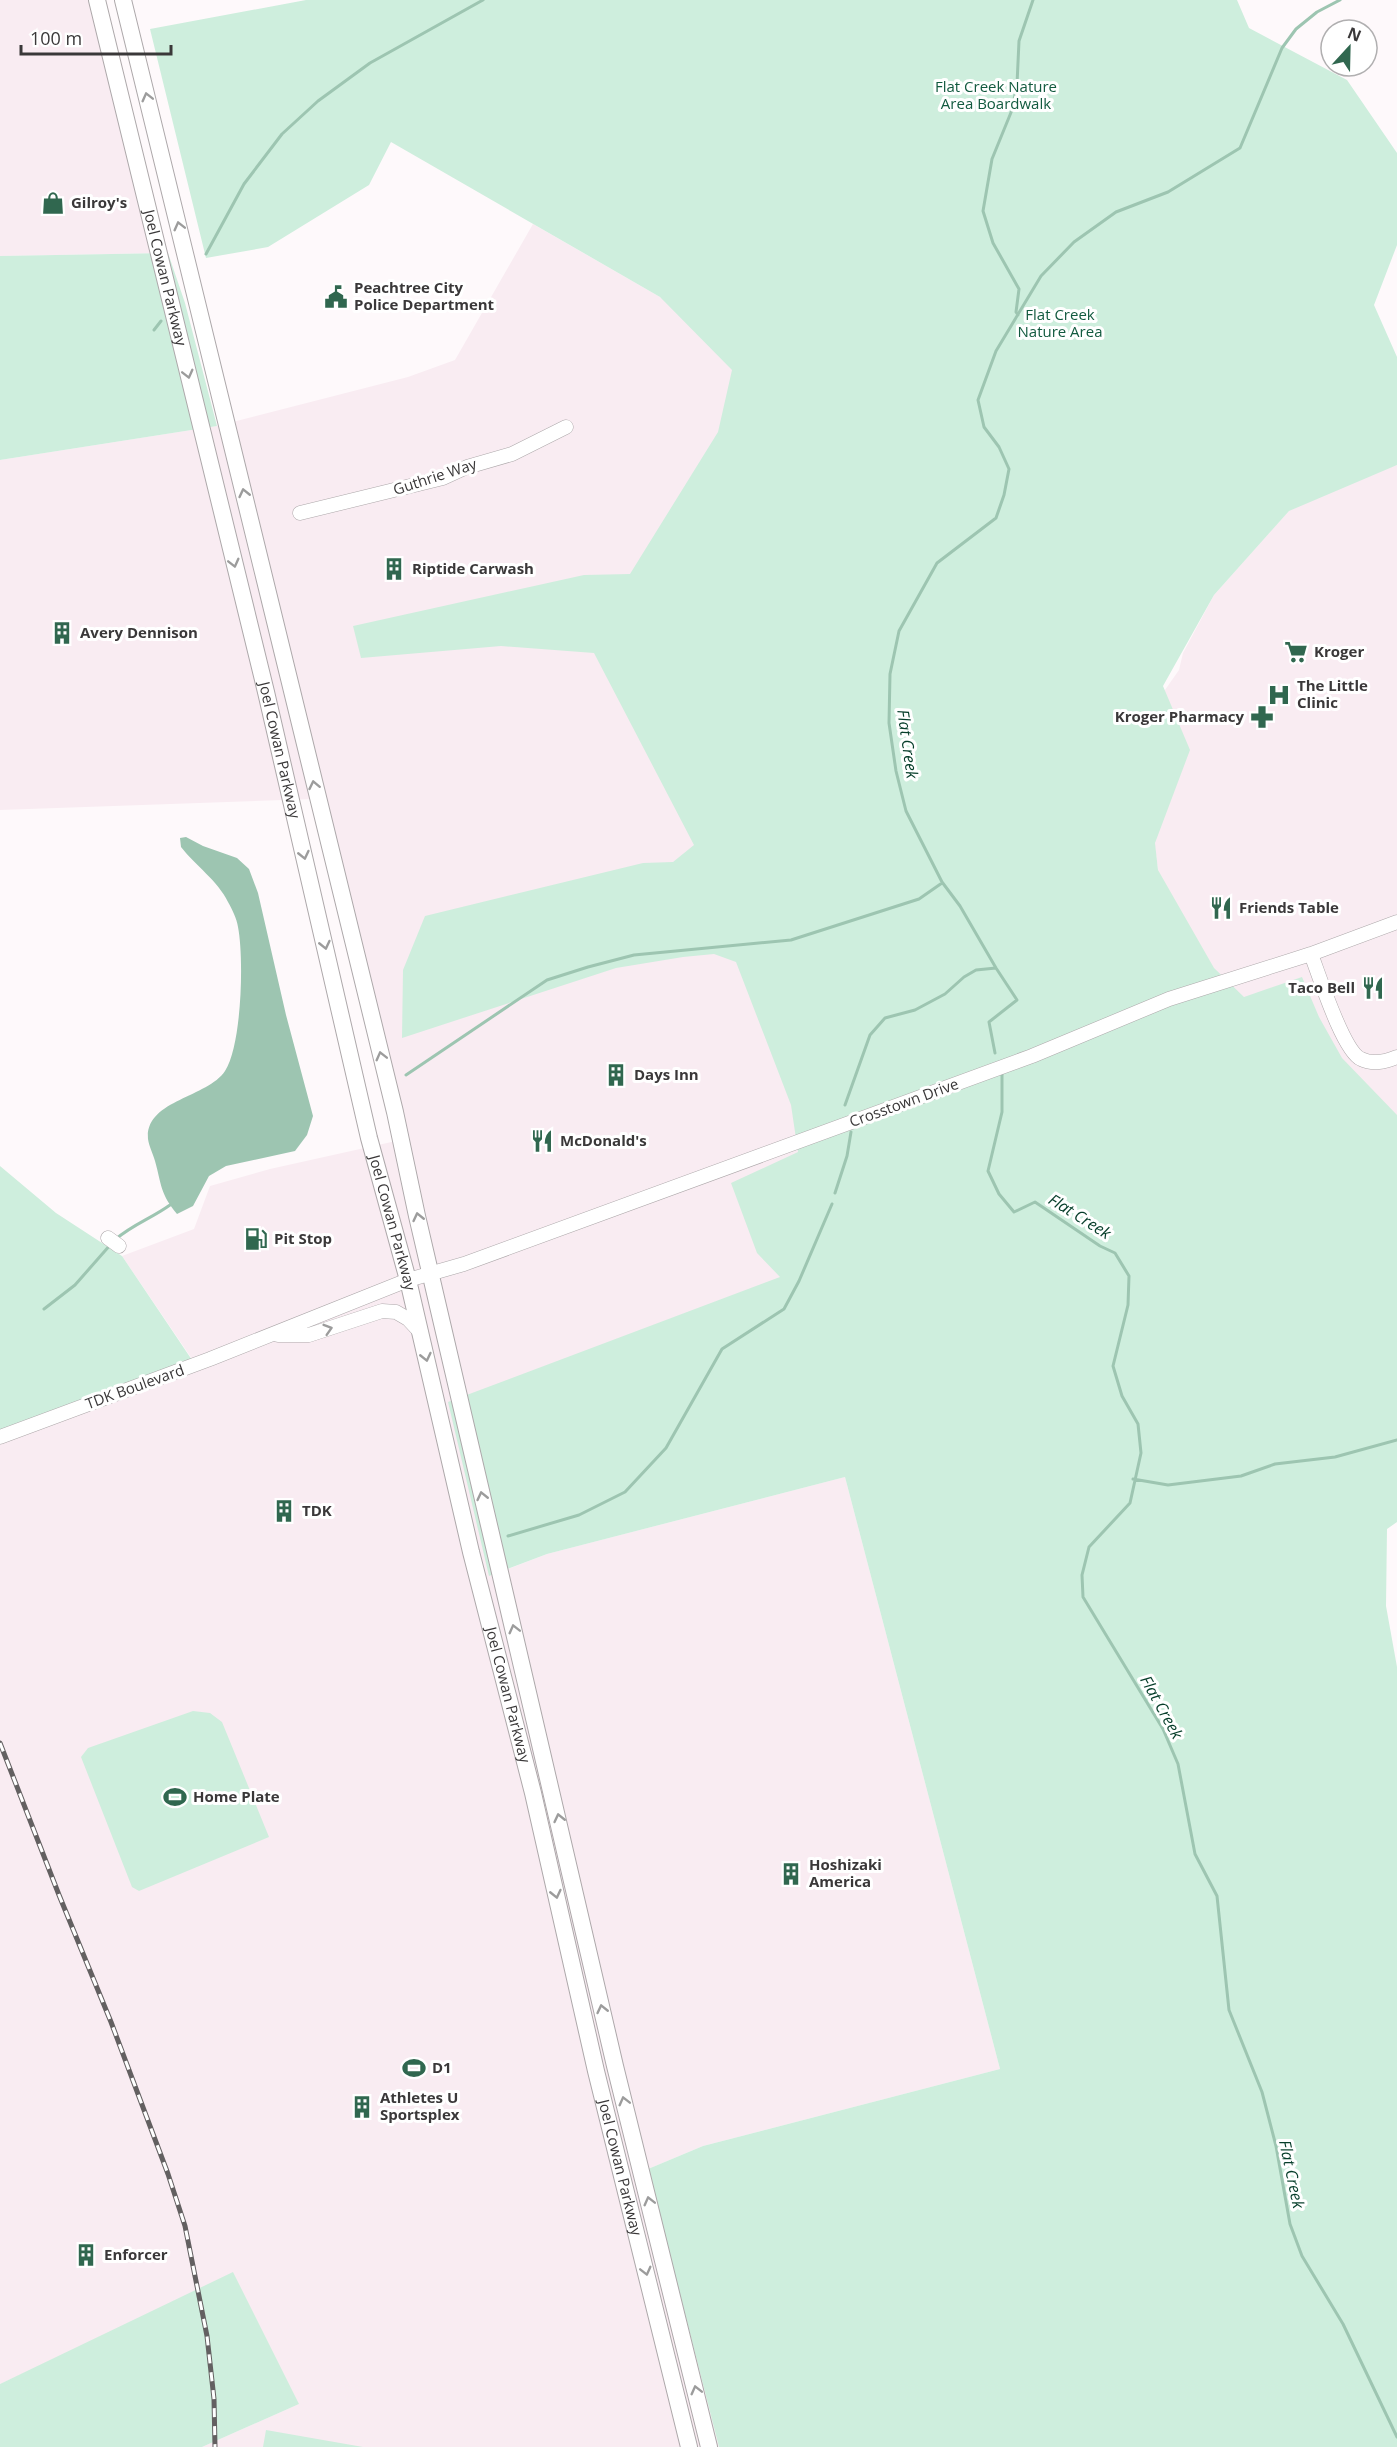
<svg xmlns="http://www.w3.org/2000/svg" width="1397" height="2447" font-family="'Open Sans',sans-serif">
<rect width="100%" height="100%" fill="#fef9fb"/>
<!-- built -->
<path fill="#f9ecf2" d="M0,0h104l64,253 -168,3z
M533,224l127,73 108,54 -13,575 97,324 -362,326 57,-22 298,-77 155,592 -297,77 -55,23 71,278h-517l97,-43 -246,-44 -53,24v-951l192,-74 -70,-103 72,-27 16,-43 60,-17 126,-28 -84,-342 -312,11v-350l217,-34 191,-49 47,-17z
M1397,465v684l-221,-146 -37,-276 40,-57 4,-17 31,-58 88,-99z"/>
<!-- green -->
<path fill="#ceeedd" d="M306,0h931l12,28 98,52 50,73v92l-23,60 23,52v108l-108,46 -75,84 -51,91 27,64 -35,93 3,27 56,98 30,29 58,-20 17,40 23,41 55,57v407l-10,7 -1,77 11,61v780h-678l-71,-278 55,-23 297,-77 -155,-592 -298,77 -58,22 -41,-174 332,-125 -23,-24 -26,-70 67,-31 -7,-47 -55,-143 -22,-8 -31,3 -67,11 -214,70 1,-68 22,-54 218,-53 30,-1 21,-17 -100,-192 -93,-7 -140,12 -8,-32 231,-51 46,-1 88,-142 14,-62 -72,-73 -269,-155 -22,43 -101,62 -62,11 -56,-229z
M168,253l17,50 32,123 -217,34v-204z
M0,1166l56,47 66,43 70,104 -192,73z
M193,1711l17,2 12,9 47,115 -130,54 -7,-4 -51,-130 7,-9z
M233,2272l66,132 -97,43h-202v-63z
M266,2430l97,17h-100z"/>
<!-- water -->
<path fill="#9dc5b1" d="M186,837l17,9 34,12 12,11 9,24 28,122 27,101 -6,19 -12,16 -69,15 -17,10 -16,30 -16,8c-17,-21 -15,-28 -22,-53 -2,-7 -6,-15 -7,-22 -3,-39 59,-41 77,-68 17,-26 19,-114 13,-144 -1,-8 -6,-18 -10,-25 -10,-21 -33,-37 -47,-55l-1,-9z"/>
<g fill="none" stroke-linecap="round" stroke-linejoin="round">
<!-- stream -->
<path stroke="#9dc5b1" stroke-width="3" d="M206,254l38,-70 38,-50 36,-33 52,-38 113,-63
M1018,315l-2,-3 3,-23 -26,-46 -10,-32 9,-52 20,-49 5,-26 2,-43 14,-41
M154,330l7,-9
M995,1053l-6,-31 28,-22 -21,-32 -36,-62 -18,-24 -36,-71 -10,-40 -7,-48 1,-49 9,-43 38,-68 59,-45 8,-23 5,-26 -10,-22 -15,-20 -6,-27 18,-49 45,-75 33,-34 42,-30 52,-20 72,-44 42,-100 14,-19 21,-17 23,-12
M1002,1074v38l-14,59 11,23 15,18 21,-10 65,44 15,7 14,23 -1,29 -15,61 9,30 16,28 3,29 -11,50 -41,44 -7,28 1,22 80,132 15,35 17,90 22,42 12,114 33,82 14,54 14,78 12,32 41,68 54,113
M406,1075l141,-95 41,-13 46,-12 157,-15 128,-41 23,-16
M845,1105l25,-70 15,-17 30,-8 30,-16 19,-17 12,-7 20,-2
M835,1193l12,-37 4,-24
M116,1239c16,-14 36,-21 54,-34
M44,1309l31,-24 36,-41
M1133,1479l35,6 73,-9 34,-12 60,-7 62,-17
M508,1536l71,-21 46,-23 41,-44 56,-99 62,-40 15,-28 33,-77"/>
<!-- minor casing -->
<g stroke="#ada8aa" stroke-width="15">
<path id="minor" d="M300,513l143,-35 24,-11 45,-13 54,-27
M1311,954c8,21 32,97 50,105 12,6 24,3 36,-2
M108,1238l11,8
M278,1335h31l73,-24 14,1 12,7 13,14
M0,1437l210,-78 198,-79 56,-16 568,-208 137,-57 142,-45 86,-32"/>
</g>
<!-- major casing -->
<g stroke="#ada8aa" stroke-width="18">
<g id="major">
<path id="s1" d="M97,0l169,692 103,446 39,142 63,272 62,241 63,278 93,376"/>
<path d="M123,0l272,1112 22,104 198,850 94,381"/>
</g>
</g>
<!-- minor -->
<use href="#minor" stroke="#fff" stroke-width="14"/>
<!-- major -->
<use href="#major" stroke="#fff" stroke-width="16"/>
<!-- rail casing -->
<g stroke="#636061" stroke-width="5">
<path id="rail" d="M0,1743l59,152 52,127 57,152 17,52 22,110 7,63 1,48"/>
</g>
<!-- rail -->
<use href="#rail" stroke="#fff" stroke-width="3" stroke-dasharray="9" stroke-linecap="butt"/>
</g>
<!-- one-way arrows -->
<defs><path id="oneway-chevron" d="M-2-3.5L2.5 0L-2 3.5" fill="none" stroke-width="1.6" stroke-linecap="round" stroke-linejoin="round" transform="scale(1.5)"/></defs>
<g stroke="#9c9c9c">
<use href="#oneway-chevron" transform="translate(147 97) rotate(-104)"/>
<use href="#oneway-chevron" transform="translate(179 226) rotate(-104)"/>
<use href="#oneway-chevron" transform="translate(188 374) rotate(76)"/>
<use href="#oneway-chevron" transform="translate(244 493) rotate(-103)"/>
<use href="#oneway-chevron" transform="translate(234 563) rotate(76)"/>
<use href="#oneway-chevron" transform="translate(314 785) rotate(-102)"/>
<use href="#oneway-chevron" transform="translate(304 855) rotate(77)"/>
<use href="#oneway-chevron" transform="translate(325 945) rotate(77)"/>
<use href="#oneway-chevron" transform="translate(381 1056) rotate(-104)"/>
<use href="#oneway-chevron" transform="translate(418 1217) rotate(-103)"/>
<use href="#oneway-chevron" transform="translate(328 1329) rotate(-17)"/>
<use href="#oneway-chevron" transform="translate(426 1357) rotate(77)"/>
<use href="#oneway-chevron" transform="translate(482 1496) rotate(-103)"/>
<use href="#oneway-chevron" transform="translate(514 1629) rotate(-104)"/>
<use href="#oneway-chevron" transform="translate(559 1818) rotate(-103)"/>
<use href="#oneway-chevron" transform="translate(556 1894) rotate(77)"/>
<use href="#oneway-chevron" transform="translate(602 2009) rotate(-103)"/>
<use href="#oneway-chevron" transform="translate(624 2101) rotate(-104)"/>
<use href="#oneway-chevron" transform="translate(649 2201) rotate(-104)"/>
<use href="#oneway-chevron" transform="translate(646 2271) rotate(76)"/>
<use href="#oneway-chevron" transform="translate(696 2390) rotate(-104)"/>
</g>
<!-- icons -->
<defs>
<g id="shop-bare" transform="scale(1.8)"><path d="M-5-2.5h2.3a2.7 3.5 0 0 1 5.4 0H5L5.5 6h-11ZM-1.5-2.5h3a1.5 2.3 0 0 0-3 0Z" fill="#30674f" stroke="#fff" stroke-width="2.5" paint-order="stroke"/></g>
<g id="civic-bare" transform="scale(1.8)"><path d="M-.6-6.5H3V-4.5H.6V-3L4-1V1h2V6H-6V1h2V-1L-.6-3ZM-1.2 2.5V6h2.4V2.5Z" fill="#30674f" stroke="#fff" stroke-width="2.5" paint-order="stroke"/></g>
<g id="building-bare" transform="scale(1.8)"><path d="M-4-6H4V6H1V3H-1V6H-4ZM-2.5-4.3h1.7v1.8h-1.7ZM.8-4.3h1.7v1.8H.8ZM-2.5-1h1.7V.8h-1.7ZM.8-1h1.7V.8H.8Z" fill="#30674f" stroke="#fff" stroke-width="2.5" paint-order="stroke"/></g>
<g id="supermarket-bare" transform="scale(1.8)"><path d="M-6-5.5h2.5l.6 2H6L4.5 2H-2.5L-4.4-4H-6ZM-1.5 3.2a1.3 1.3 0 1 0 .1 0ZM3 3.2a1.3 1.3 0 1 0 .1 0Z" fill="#30674f" stroke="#fff" stroke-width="2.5" paint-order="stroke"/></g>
<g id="hospital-bare" transform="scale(1.8)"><path d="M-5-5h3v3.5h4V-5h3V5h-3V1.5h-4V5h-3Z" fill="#30674f" stroke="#fff" stroke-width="2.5" paint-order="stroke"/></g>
<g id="pharmacy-bare" transform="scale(1.8)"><path d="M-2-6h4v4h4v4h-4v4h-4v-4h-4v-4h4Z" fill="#30674f" stroke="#fff" stroke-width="2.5" paint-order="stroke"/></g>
<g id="restaurant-bare" transform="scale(1.8)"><path d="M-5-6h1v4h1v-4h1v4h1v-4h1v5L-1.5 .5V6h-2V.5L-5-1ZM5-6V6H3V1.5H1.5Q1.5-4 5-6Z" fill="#30674f" stroke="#fff" stroke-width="2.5" paint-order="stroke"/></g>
<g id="fuel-bare" transform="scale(1.8)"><path d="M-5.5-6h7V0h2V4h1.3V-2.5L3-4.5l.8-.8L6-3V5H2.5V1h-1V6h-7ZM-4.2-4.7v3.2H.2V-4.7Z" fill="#30674f" stroke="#fff" stroke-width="2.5" paint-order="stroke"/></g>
<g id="stadium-bare" transform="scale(1.8)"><path d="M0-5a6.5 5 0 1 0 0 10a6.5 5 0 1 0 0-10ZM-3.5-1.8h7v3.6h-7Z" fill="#30674f" stroke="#fff" stroke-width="2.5" paint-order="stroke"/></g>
</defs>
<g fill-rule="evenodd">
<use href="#shop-bare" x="53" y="203"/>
<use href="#civic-bare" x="336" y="297"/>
<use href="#building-bare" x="394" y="569"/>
<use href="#building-bare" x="62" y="633"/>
<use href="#supermarket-bare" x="1296" y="652"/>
<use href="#hospital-bare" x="1279" y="695"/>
<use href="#pharmacy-bare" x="1262" y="717"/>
<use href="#restaurant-bare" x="1221" y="908"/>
<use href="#restaurant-bare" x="1373" y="988"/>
<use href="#building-bare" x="616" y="1075"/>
<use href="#restaurant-bare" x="542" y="1141"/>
<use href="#fuel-bare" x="256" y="1239"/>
<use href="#building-bare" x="284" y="1511"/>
<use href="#stadium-bare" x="175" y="1797"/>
<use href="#building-bare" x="791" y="1874"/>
<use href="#stadium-bare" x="414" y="2068"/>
<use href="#building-bare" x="362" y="2107"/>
<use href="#building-bare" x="86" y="2255"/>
</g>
<g text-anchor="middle" stroke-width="6" stroke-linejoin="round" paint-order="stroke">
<!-- park labels -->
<g font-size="15" fill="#125a3f" stroke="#fff">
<text x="996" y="92">Flat Creek Nature<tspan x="996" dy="17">Area Boardwalk</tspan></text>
<text x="1060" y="320">Flat Creek<tspan x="1060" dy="17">Nature Area</tspan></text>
</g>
<!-- poi labels -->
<g font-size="15" font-weight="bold" fill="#3a3839" stroke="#fff" text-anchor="start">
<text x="71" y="208">Gilroy's</text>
<text x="354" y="293">Peachtree City<tspan x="354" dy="17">Police Department</tspan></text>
<text x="412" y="574">Riptide Carwash</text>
<text x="80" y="638">Avery Dennison</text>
<text x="1314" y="657">Kroger</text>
<text x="1297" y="691">The Little<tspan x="1297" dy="17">Clinic</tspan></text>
<text x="1244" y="722" text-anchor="end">Kroger Pharmacy</text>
<text x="1239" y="913">Friends Table</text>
<text x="1355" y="993" text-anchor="end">Taco Bell</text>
<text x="634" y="1080">Days Inn</text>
<text x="560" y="1146">McDonald's</text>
<text x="274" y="1244">Pit Stop</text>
<text x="302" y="1516">TDK</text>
<text x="193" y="1802">Home Plate</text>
<text x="809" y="1870">Hoshizaki<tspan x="809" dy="17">America</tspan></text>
<text x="432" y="2073">D1</text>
<text x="380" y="2103">Athletes U<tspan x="380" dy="17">Sportsplex</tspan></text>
<text x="104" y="2260">Enforcer</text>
</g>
<!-- street labels -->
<g font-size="15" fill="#3a3839" stroke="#fff">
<text dy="5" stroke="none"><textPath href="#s1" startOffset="286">Joel Cowan Parkway</textPath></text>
<text transform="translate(435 477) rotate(-18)" y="5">Guthrie Way</text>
<text dy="5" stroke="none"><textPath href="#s1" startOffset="772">Joel Cowan Parkway</textPath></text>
<text transform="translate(904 1103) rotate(-20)" y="5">Crosstown Drive</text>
<text dy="5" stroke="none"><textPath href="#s1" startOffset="1258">Joel Cowan Parkway</textPath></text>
<text transform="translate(135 1387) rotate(-20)" y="5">TDK Boulevard</text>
<text dy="5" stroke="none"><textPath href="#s1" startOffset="1744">Joel Cowan Parkway</textPath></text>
<text dy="5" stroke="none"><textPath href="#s1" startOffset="2230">Joel Cowan Parkway</textPath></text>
</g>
<!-- water labels -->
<g font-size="16" font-style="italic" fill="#063e2a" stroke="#fff">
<text transform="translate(908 744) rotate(82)" y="6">Flat Creek</text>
<text transform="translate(1080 1216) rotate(32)" y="6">Flat Creek</text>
<text transform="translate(1162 1707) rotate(61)" y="6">Flat Creek</text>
<text transform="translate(1292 2174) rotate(78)" y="6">Flat Creek</text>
</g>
</g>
<!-- north arrow -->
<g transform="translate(1349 48) rotate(22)"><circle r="28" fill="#ffffff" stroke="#b0afb0" stroke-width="1.5"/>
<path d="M0-4.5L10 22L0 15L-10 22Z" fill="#30674f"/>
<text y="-9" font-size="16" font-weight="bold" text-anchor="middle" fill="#3a3839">N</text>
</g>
<!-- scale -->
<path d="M21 45v9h150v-9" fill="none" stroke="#3a3839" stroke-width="3"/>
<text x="30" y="45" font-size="18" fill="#3a3839" stroke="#ffffff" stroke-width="4.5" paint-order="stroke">100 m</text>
</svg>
